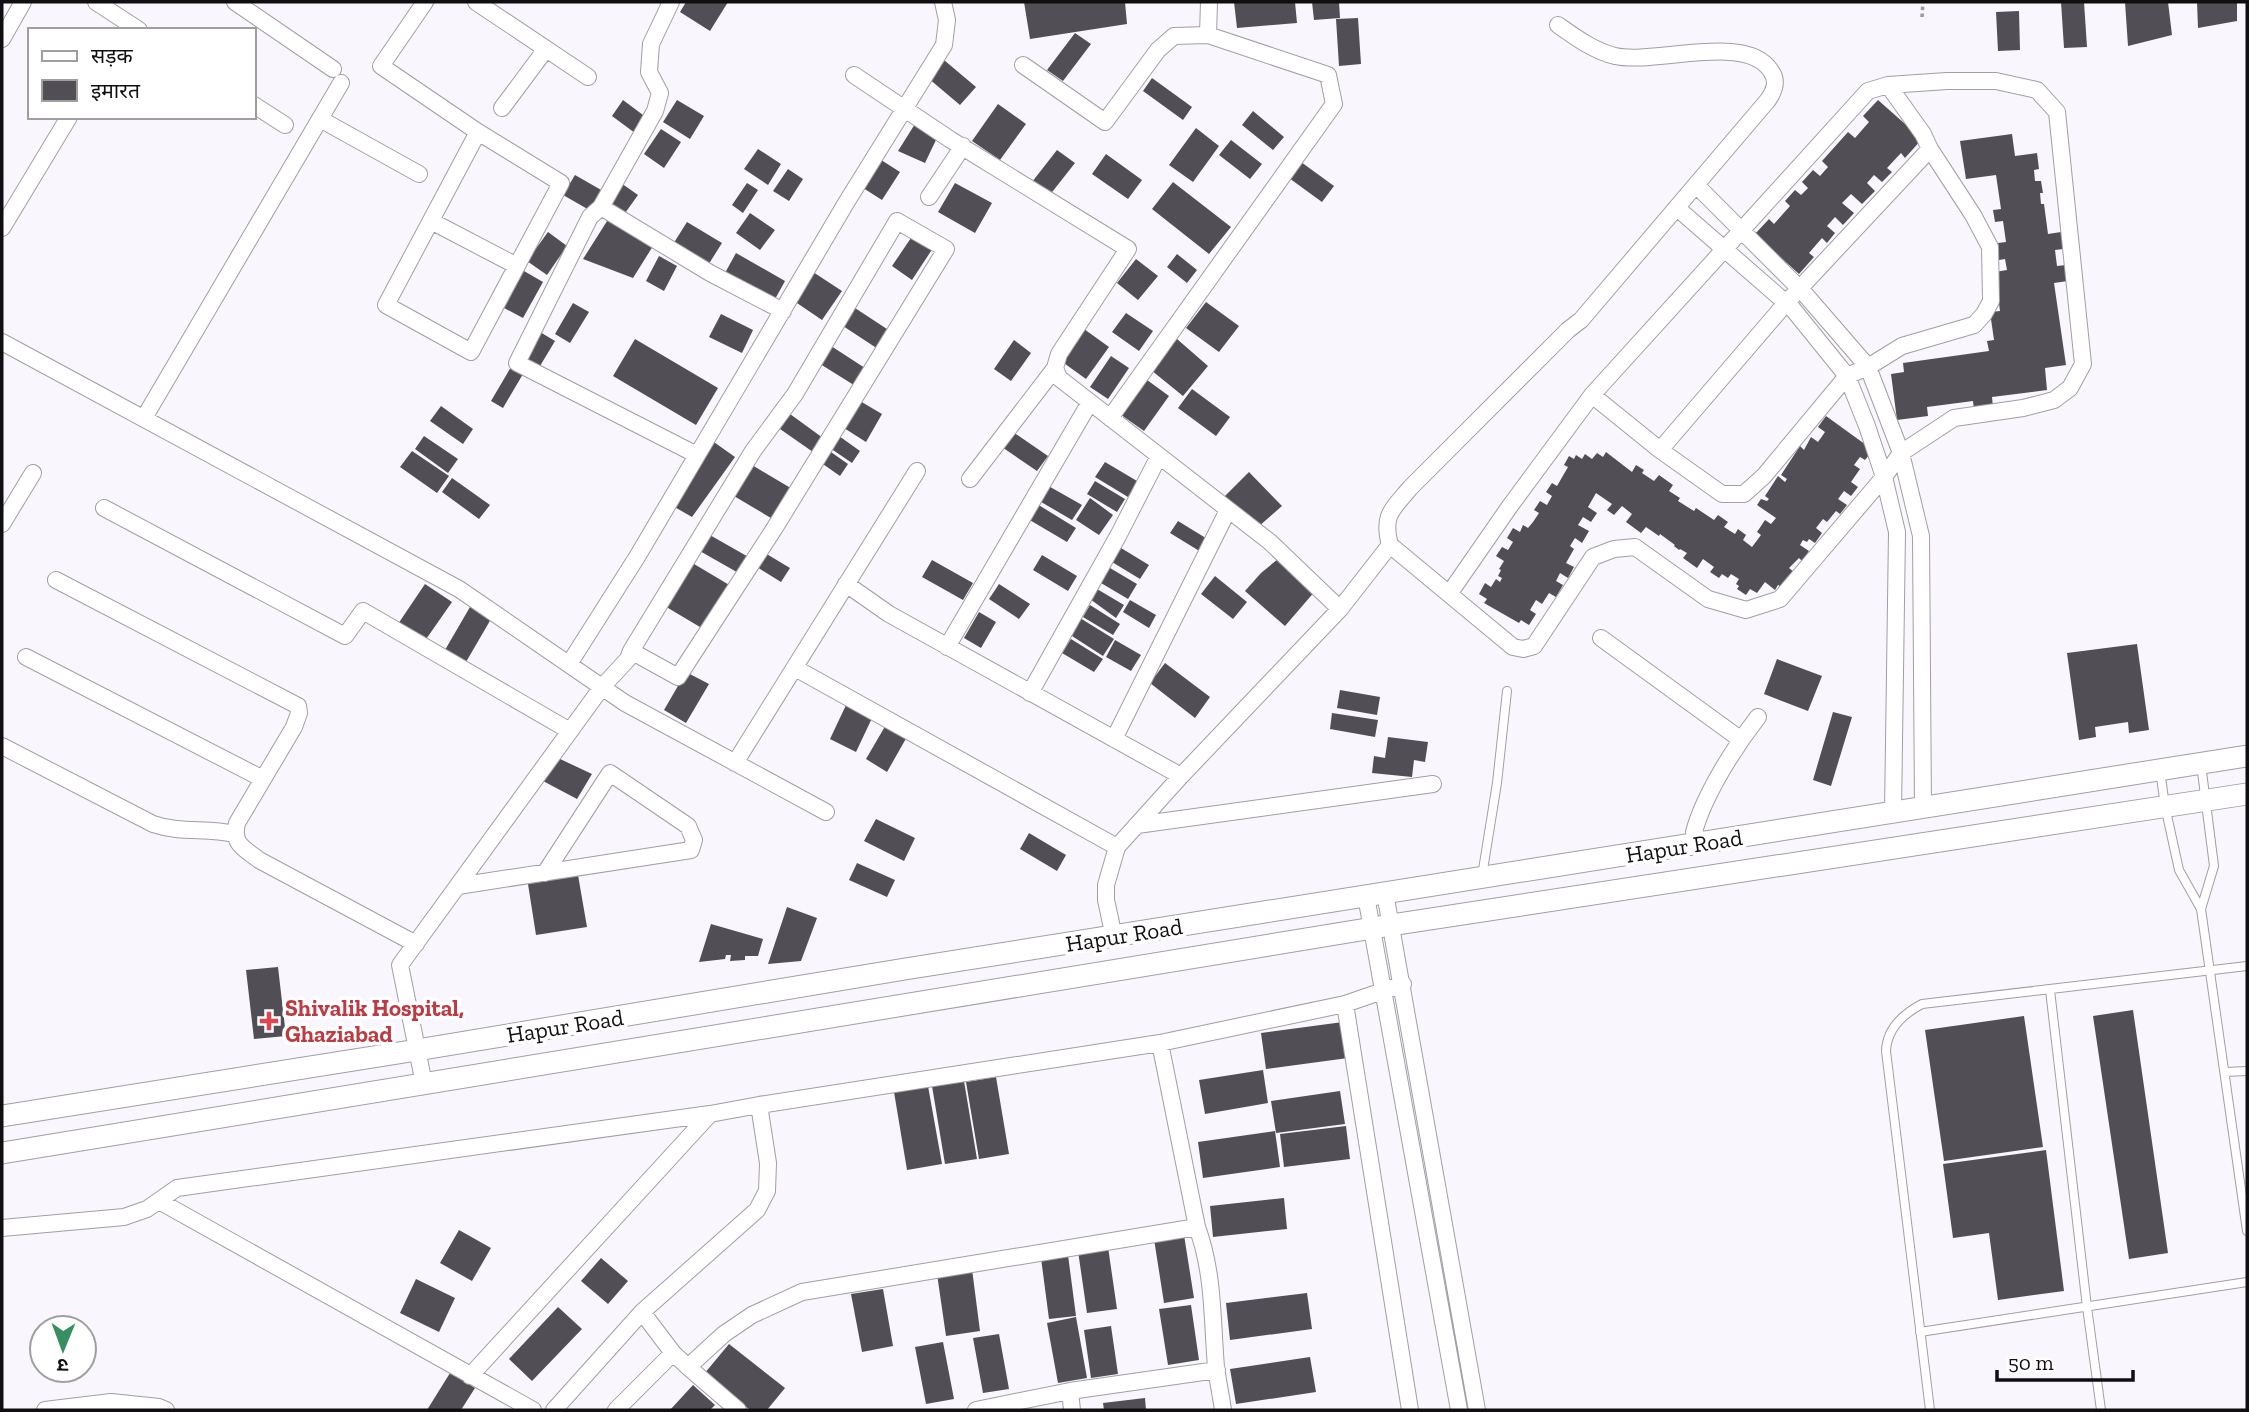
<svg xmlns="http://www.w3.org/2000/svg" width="2249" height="1412" font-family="'Zilla Slab','Noto Sans Devanagari',serif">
<rect width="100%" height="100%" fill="#faf6fe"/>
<!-- building -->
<path fill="#524e56" d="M686,2h42l-18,29 -30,-19z
M1024,2h101l2,22 -97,15z
M1234,2h61l2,21 -60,5z
M1312,2h27l1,16 -26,2z
M2061,2h23l3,45 -23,1z
M2125,2h43l4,33 -44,11z
M2197,2h40v19l-39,7z
M2019,11l1,39 -22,1 -2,-39z
M1358,18l3,46 -22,2 -3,-47z
M1075,33l16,11 -28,37 -16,-11z
M944,60l32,27 -16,18 -32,-27z
M1152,78l40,29 -9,13 -40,-29z
M623,100l24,18 -8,18 -27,-20z
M677,100l27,16 -14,23 -27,-17z
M1878,100l44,39 -17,19 -4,-5 -14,15 5,4 -10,10 -8,-7 -7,8 8,8 -13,13 -11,-10 -9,9 12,10 -11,12 -8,-8 -8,9 8,7 -8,10 -5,-5 -13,15 5,4 -15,17 -44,-40 14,-15 5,5 16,-18 -5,-5 10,-11 6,5 7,-7 -6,-6 11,-12 7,6 8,-9 -6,-6 26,-29 7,6 14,-16 -6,-6z
M998,104l28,20 -26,36 -28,-19z
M1253,111l31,26 -11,13 -31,-25z
M915,124l21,16 -11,23 -27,-12z
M1196,128l23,18 -26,36 -24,-17z
M661,129l20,13 -17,26 -20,-14z
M2012,134l3,22 22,-3 2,16 -5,1 1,11h6l2,12h-3l1,11h3l4,30 13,-2 2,17 -8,1 2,16 9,-1 2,16 -14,2 12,82 -21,3 2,22 -55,7 1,10 -19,3 -1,-9 -46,6 1,9 -31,4 -6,-46 13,-2 -1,-9 86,-12 -2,-10 7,-1 -4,-28 10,-1 -5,-39 12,-2 -2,-11 -12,2 -1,-10 7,-1 -1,-7 8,-1 -3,-21 -8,1 -2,-12 8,-1 -5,-34 -30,4 -6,-38z
M1231,140l31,24 -12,15 -31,-24z
M758,149l23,15 -13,21 -24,-16z
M1057,150l18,13 -26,33 -17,-14z
M1106,154l36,26 -14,19 -36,-25z
M878,158l22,14 -18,28 -22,-14z
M1301,162l33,24 -12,16 -33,-24z
M788,169l15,10 -14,22 -16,-10z
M575,175l28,16 -12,20 -28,-16z
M1173,182l58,45 -22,27 -57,-45z
M621,183l17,12 -15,21 -18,-12z
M747,183l11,7 -15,23 -11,-8z
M955,183l37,20 -17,30 -37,-21z
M750,213l25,17 -15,20 -24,-17z
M609,218l44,28 -20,32 -50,-19z
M687,222l35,21 -17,27 -35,-21z
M548,232l19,14 -20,29 -20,-14z
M913,235l20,13 -21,32 -20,-14z
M736,253l49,28 -11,20 -49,-28z
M1177,254l20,16 -10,13 -20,-16z
M659,256l18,10 -13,25 -18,-10z
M1136,259l22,17 -20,24 -21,-17z
M524,271l19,11 -20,36 -19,-10z
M813,272l29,19 -20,29 -28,-19z
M1206,302l33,24 -20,26 -33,-24z
M573,303l16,9 -19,31 -15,-9z
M855,308l35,23 -12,18 -35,-23z
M1126,313l27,18 -14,20 -27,-19z
M721,314l32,16 -11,23 -33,-16z
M1084,329l25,18 -23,32 -25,-18z
M540,332l15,9 -18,30 -15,-9z
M635,339l83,49 -22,37 -83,-49z
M1177,339l31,27 -25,30 -32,-26z
M1014,340l17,13 -20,28 -17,-12z
M828,344l40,26 -11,17 -40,-25z
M1111,356l18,12 -21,31 -18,-12z
M511,367l12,7 -20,34 -12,-7z
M1143,377l26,19 -25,35 -27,-19z
M1192,389l38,28 -14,19 -38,-28z
M860,401l22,13 -16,28 -22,-14z
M441,406l32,23 -10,15 -33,-23z
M790,414l33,24 -10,14 -33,-23z
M1826,416l47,34 -8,10 -5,-3 -6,8 6,4 -9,13 7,5 -7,9 -7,-5 -6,8 9,6 -7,9 -4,-3 -9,11 -4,-3 -7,9 6,5 -7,10 -6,-4 -2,3 -4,-2 -3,5 9,6 -7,10 -3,-3 -10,10 6,5 -11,15 -6,-3 -3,5 -10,-8 -8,11 -7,-4 -4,6 -9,-6 2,-3 -3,-2 3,-5 -8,-5 -3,4 -6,-4 -3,4 -9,-6 4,-5 -11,-8 -6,9 -14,-10 4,-5 -7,-4 -1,1 -5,-4 1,-1 -15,-11 -1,2 -13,-9 -5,6 -15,-11 6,-8 -10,-8 -8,9 -7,-5 5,-6 -16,-11 -8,14 9,6 -6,9 -8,-5 -5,8 11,6 -7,12 -7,-5 -5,8 4,3 -8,14 8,4 -6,11 -8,-5 -4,8 7,4 -7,12 -7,-4 -7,11 -6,-4 -6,10 6,4 -7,11 -8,-5 -2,3 -35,-20 3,-4 -8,-5 6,-11 6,4 5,-8 4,3 2,-4 -4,-2 3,-6 -2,-1 5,-8 -8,-5 6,-9 6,3 5,-8 -6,-4 6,-10 7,4 3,-7 5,3 5,-6 6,-9 -5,-3 6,-9 7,4 5,-9 -6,-4 6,-9 5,3 11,-19 -4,-2 5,-9 5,3 2,-4 6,4 3,-5 7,5 5,-6 6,4 3,-5 26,20 4,-7 8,5 -2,3 12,8 5,-6 14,10 -4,6 11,7 -2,3 16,10 2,-3 18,12 4,-5 10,7 -4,5 11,7 3,-5 8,6 -3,5 9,7 9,-12 -4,-3 8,-12 6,4 5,-6 -19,-13 4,-6 6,2 2,-2 -4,-3 13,-20 7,6 2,-3 -6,-4 19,-29 4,4 7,-13 7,5 7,-10 -7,-5z
M1010,430l38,26 -11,15 -38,-26z
M424,436l34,23 -10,14 -33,-24z
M839,436l21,15 -8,12 -22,-15z
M711,440l24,17 -43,60 -21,-12z
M828,450l20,14 -8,12 -20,-14z
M412,451l37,25 -12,17 -37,-26z
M1105,462l32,19 -9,16 -33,-20z
M752,465l42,25 -18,31 -42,-25z
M1249,472l33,34 -24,21 -35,-29z
M452,478l38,27 -11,14 -37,-27z
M1095,481l30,18 -8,13 -30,-18z
M1045,484l37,21 -10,15 -36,-21z
M1090,498l23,17 -14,20 -23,-15z
M1037,504l39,24 -9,14 -39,-23z
M1178,521l31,19 -8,12 -31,-19z
M708,534l44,25 -10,16 -44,-25z
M1121,548l28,17 -9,14 -28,-17z
M765,553l25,15 -9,14 -24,-15z
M1042,555l35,21 -9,15 -35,-21z
M1278,559l38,31 -31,36 -40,-35 16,-18z
M932,560l41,23 -10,17 -41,-23z
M689,561l42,25 -26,44 -42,-25z
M1110,568l27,16 -9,15 -27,-16z
M1215,576l32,26 -14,17 -32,-25z
M425,584l27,18 -30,43 -26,-18z
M999,584l31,20 -11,15 -30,-20z
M1097,589l27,16 -8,13 -26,-19z
M1130,600l26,15 -7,13 -26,-16z
M1090,605l30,19 -7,11 -30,-18z
M470,607l21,12 -25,43 -21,-12z
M979,612l17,10 -15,26 -17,-10z
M1080,618l34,21 -11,17 -31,-20z
M1071,639l32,20 -9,13 -32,-19z
M1115,640l26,15 -10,16 -25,-14z
M2137,644l12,86 -20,3 -1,-11 -33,5 1,10 -17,3 -12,-87z
M1777,659l45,17 -14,35 -44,-17z
M1165,663l45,34 -15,21 -45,-35z
M686,672l23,12 -23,39 -22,-13z
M1340,690l40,7 -3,18 -40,-7z
M847,703l26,13 -17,36 -26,-13z
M1833,712l19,5 -21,69 -18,-6z
M1332,713l46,7 -3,17 -45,-8z
M887,723l21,12 -21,37 -21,-13z
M1388,737l40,5 -3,20 -11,-2 -2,17 -40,-4 2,-17 11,2z
M558,758l34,16 -15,25 -34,-18z
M876,819l39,19 -11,23 -40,-20z
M1029,833l37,22 -9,16 -37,-22z
M857,863l38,17 -8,17 -38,-17z
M578,875l9,52 -51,8 -8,-51z
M787,907l30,11 -16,43 -33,3z
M711,924l52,15 -5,17h-13v4l-15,1 1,-6h-5l-1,4 -26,3z
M278,967l8,69 -32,3 -8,-69z
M2133,1010l35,243 -39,6 -36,-243z
M2024,1016l19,131 -99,14 -19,-131z
M1343,1022l5,36 -82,11 -5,-36z
M1263,1070l5,33 -63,11 -6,-34z
M996,1077l13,77 -30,5 -13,-77z
M964,1081l13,78 -32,5 -13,-78z
M928,1086l14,78 -35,6 -13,-78z
M1340,1091l5,33 -69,9 -5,-32z
M1346,1126l4,33 -66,8 -4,-33z
M1275,1131l5,36 -77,11 -5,-36z
M2046,1150l18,141 -66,9 -9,-67 -36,5 -10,-74z
M1284,1198l3,31 -74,8 -3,-31z
M459,1230l32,18 -19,33 -32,-18z
M1184,1235l10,63 -30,5 -10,-64z
M1108,1247l9,62 -30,4 -9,-62z
M1068,1255l8,61 -27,3 -8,-61z
M601,1258l27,23 -20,23 -27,-23z
M972,1269l8,62 -34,5 -9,-62z
M416,1279l39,19 -16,34 -39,-19z
M883,1289l10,57 -31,6 -11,-58z
M1307,1293l5,36 -82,11 -4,-37z
M1191,1305l8,55 -31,5 -9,-56z
M558,1307l24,22 -50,52 -23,-22z
M1076,1317l11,61 -29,5 -11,-60z
M1111,1326l7,48 -27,4 -7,-48z
M999,1334l10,55 -26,4 -10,-55z
M943,1342l11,57 -28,5 -11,-57z
M729,1344l56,44 -18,22h-17l-46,-36z
M1310,1357l6,35 -80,12 -6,-35z
M450,1373l25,15 -14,22h-34z
M693,1385l22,20 -5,5h-40z
M1145,1398l1,12h-42l-1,-7z"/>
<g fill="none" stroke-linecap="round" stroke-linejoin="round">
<!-- service casing -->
<g stroke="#a29da6" stroke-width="10">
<path id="service" d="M2201,764l13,102 -13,43
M2160,770l5,36 14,64 22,39 46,322
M1482,876l15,-93 10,-92
M2050,990l37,317 14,103
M2225,1072l22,-1
M1920,1332l327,-50
M1930,1410l-44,-359c1,-23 17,-37 36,-47l325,-38"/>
</g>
<!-- minor casing -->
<g stroke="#a29da6" stroke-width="18">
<path id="minor" d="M96,2l43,28
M235,2l98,67
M425,2l-44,64 97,66 -92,173 85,47 90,-169 -83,-51
M476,2l112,75
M671,2l-20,42 -2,28 11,21 -5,18 -54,96 -11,10 -73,146 180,92
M2,39l21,-37
M1023,65l82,57 53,-72 16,-14 34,-1 1,-33
M854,75l97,65 177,109 -69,105 -4,14 4,10 211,164 70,67
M254,105l31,20
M502,108l44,-59
M320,119l99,55
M1696,185l108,108 64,74 33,86 20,83 2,272
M929,197l34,-51
M601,207l109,66 73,38
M1677,208l115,100 55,68 20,50 17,51 13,55 -4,281
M431,221l86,45
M2,228l67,-111
M2,342l457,247 166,114 201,109
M1592,395l68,55 62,44h22l20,-18 83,-100 21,-9 34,-21 72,-21 10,-11 7,-13 -1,-54 -17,-32 -43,-66 -7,-15 -35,-49 59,-4h49l41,9 20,22 26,252 -13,24 -16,12 -31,8 -69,10 -53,35 -17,24 -104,122 -34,11 -38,-11 -73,-52 -21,2 -21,8 -59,89 -11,3 -10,-2 -64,-53 61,-88 82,-111 276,-304 20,-6
M144,418l197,-335
M1110,418l224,-314 -6,-29 -120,-40
M1660,450l126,-147 144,-154
M970,479l85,-111
M104,508l241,128 18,-25 207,120
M2,524l31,-51
M56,580l242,126 1,7 -5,14 -57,96c-5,22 7,25 22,37l157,84
M846,584l43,30 292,162
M1449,594l-59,-49c-8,-30 2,-35 20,-57l158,-158 13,-10 187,-220c7,-10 10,-19 3,-29 -24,-39 -116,-6 -156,-15 -21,-5 -40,-19 -57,-31
M1601,638l139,101
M947,647l143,-245
M26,657l237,122
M569,664l68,-107 209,-354 98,-158 3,-25 -4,-18
M795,668l322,179
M1030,693l88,-157 41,-80
M1114,739l114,-229
M2,746l151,78c29,10 54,3 81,10
M735,763l182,-292
M1137,825l296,-41
M1701,844l-7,-12c10,-37 40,-84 64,-115
M458,886l233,-36 3,-10 -6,-14 -78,-53 -65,100
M1385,893l92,517
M1366,896l93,514
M1114,937l-8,-37v-15l11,-38 64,-71 159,-167 50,-64
M1345,1004l65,406
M1160,1043l37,184c17,46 15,93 19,140 2,15 5,29 7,43
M424,1084l-24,-119 202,-278 26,-28 3,-8 122,-200 42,-57 102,-173 49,28 -172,280 -96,148 -47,-26
M159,1201l374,209
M2,1228l122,-11 23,-8 30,-21 533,-74 49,-9
M688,1367l-15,-14 -31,-41 115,-102 10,-19 1,-28 -9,-58 401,-62 185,-39 58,-20
M470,1376l240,-262
M1070,1391l2,19
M45,1410l66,-8 48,5 7,3
M554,1410l88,-98
M616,1410l57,-57
M738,1410l-50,-43 36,-33 28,-19 50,-23 395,-65
M976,1410l94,-19 147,-21"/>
</g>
<!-- secondary casing -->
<g stroke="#a29da6" stroke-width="23">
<path id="secondary" d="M2,1116l415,-66 488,-81 1342,-213
M2,1153l1389,-228 856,-131"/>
</g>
<!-- path -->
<path stroke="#9c999f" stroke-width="3.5" stroke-dasharray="3.5 3.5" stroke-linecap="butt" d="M1922,17l1,-15"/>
<!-- service -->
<use href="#service" stroke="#fff" stroke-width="8"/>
<!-- minor -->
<use href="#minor" stroke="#fff" stroke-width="16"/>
<!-- secondary -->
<use href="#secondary" stroke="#fff" stroke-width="21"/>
</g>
<!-- markers -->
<path fill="#e0444e" stroke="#fff" stroke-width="2.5" d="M265.5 1010.5h7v7h7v7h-7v7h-7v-7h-7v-7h7z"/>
<g text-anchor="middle" stroke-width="7" stroke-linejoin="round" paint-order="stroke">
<!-- street labels -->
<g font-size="23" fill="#100e11" stroke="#fff">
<text transform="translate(1684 846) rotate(-9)" y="8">Hapur Road</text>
<text transform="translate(1124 935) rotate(-9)" y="8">Hapur Road</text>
<text transform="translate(565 1026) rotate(-9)" y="8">Hapur Road</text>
</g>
<!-- health labels -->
<g font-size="23" font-weight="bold" fill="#be3a42" stroke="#fff" text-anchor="start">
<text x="285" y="1016">Shivalik Hospital,<tspan x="285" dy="26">Ghaziabad</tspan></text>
</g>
</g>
<!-- border -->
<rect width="2249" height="1412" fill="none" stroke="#100e11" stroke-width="7"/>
<!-- legend -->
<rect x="28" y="28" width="228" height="91" fill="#ffffff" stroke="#9f9fa0" stroke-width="2"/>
<rect x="42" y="51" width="35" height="10" fill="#ffffff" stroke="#9f9fa0" stroke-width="2"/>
<text x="91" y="63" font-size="21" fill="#100e11">सड़क</text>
<rect x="42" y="80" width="35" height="21" fill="#524e56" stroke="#9f9fa0" stroke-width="2"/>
<text x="91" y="98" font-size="21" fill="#100e11">इमारत</text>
<!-- north arrow -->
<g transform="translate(63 1349) rotate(181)"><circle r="33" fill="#ffffff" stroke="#9f9fa0" stroke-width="2"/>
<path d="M0-5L12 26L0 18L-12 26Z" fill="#368e62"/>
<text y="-10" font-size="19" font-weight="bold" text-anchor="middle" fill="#100e11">उ</text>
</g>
<!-- scale -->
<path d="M1997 1370v10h136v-10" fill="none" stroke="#100e11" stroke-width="3.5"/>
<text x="2008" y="1370" font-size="21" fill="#100e11" stroke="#ffffff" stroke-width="5" paint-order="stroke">50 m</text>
</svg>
